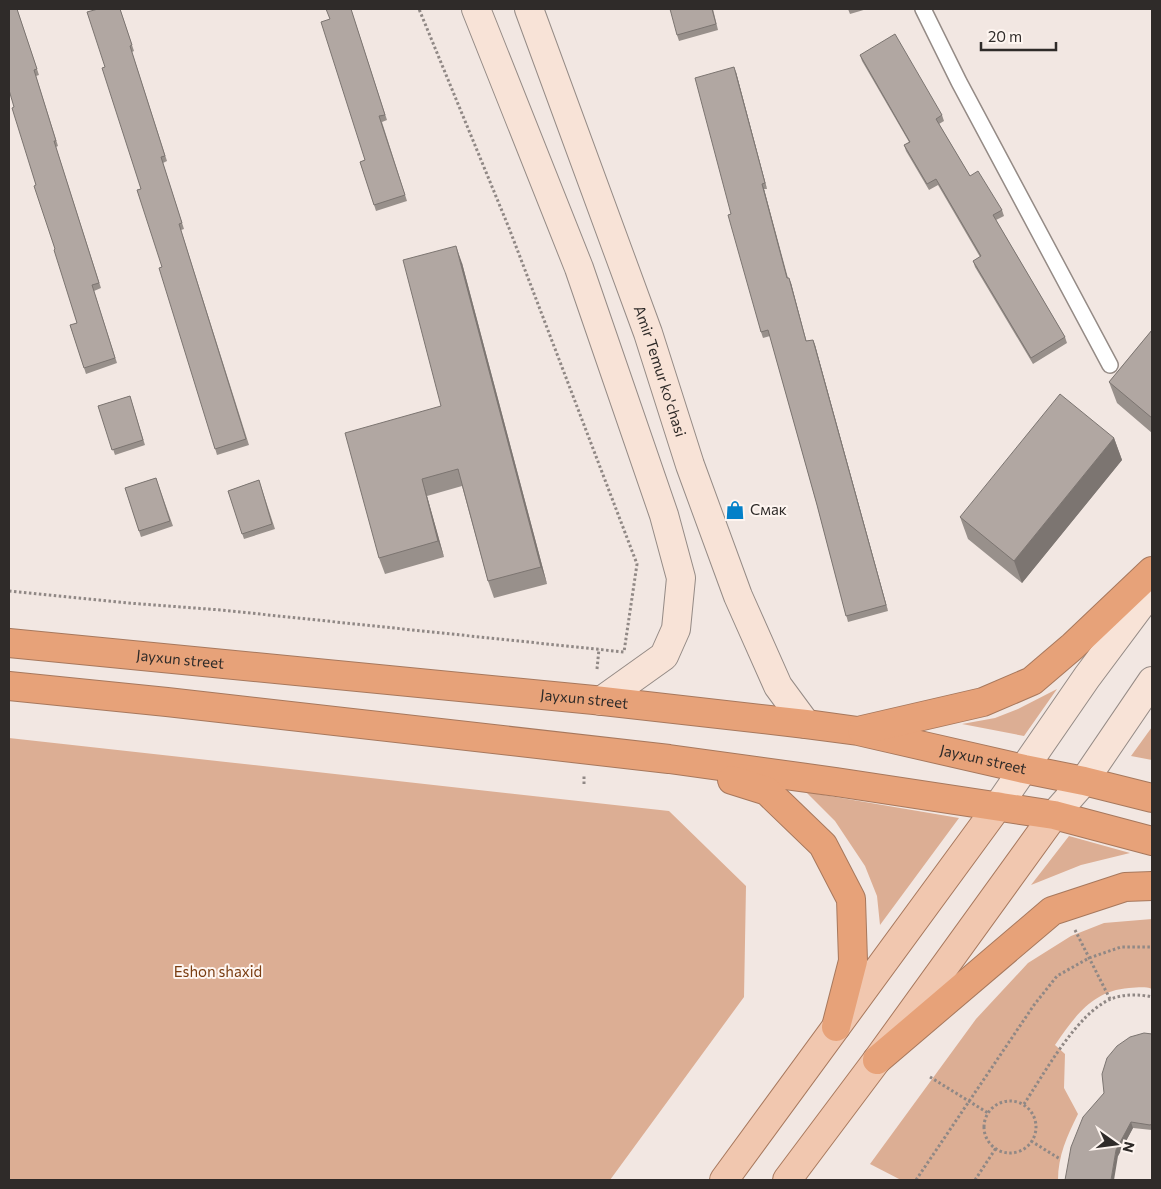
<svg xmlns="http://www.w3.org/2000/svg" width="1161" height="1189" font-family="Commissioner,sans-serif">
<rect width="100%" height="100%" fill="#f2e7e2"/>
<!-- green -->
<path fill="#dcae94" d="M1057,689l-33,47 -62,-12 33,-6 23,-9z
M1152,727v33l-21,-4z
M9,738l660,73 77,75 -2,111 -134,183h-601z
M806,792l153,26 -79,107 -3,-29 -12,-30 -30,-45z
M1069,836l61,17 -49,12 -50,20z
M1152,919v70c-8,-3 -15,-1 -23,-1 -37,3 -54,28 -74,57l10,9 -1,34 14,26c-11,22 -20,42 -20,66h-157l-31,-16 106,-145 52,-56 43,-27 33,-13z"/>
<g fill="none" stroke-linecap="round" stroke-linejoin="round">
<!-- lane casing -->
<g stroke="#958b86" stroke-width="18">
<path id="lane" d="M923,9l36,73 151,283"/>
</g>
<!-- secondary casing -->
<g stroke="#958b86" stroke-width="30">
<g id="secondary">
<path d="M476,9l103,259 85,247 17,63 -5,51 -12,27 -63,45"/>
<path id="s1" d="M529,9l119,324 42,132 48,131 40,90 28,38"/>
<path d="M998,806l89,-129 65,-87"/>
<path d="M1054,815l30,-34 68,-100"/>
</g>
</g>
<!-- primary casing -->
<g stroke="#a7785d" stroke-width="30">
<path id="primary" d="M724,1180l274,-374
M787,1180l90,-120 177,-245"/>
</g>
<!-- highway casing -->
<g stroke="#a7785d" stroke-width="30">
<g id="highway">
<path id="s2" d="M9,643l585,57 212,24 52,7 166,38 60,12 68,17"/>
<path d="M9,686l158,16 502,57 167,23 218,33 98,26"/>
<path d="M862,730l121,-28 49,-21 41,-35 79,-75"/>
<path d="M732,780l35,11 56,54 28,54 2,62 -17,66"/>
<path d="M877,1060l175,-149 73,-24 27,-1"/>
</g>
</g>
<!-- path -->
<path stroke="#908885" stroke-width="3" stroke-dasharray="2.5 2.5" stroke-linecap="butt" d="M9,591l119,12 93,7 403,42 13,-88 -128,-336 -90,-219
M597,669l2,-20
M584,784v-8
M1075,930l35,69
M930,1077l58,36
M984 1127a26 26 0 1 1 52 0a26 26 0 1 1-52 0Z
M1024,1104c20,-30 53,-91 87,-105 12,-5 29,-5 41,-2
M1031,1141l29,18
M916,1180l118,-175 23,-29 32,-18 32,-11h31
M975,1180l21,-32"/>
<!-- lane -->
<use href="#lane" stroke="#fff" stroke-width="15"/>
<!-- secondary -->
<use href="#secondary" stroke="#f8e3d7" stroke-width="28"/>
<!-- primary -->
<use href="#primary" stroke="#f1c7af" stroke-width="28"/>
<!-- highway -->
<use href="#highway" stroke="#e7a279" stroke-width="28"/>
</g>
<!-- wall -->
<path fill="#98908b" d="M17,9l22,66 -3,1 22,70 -2,1 45,141 -7,3 23,72 -31,11 -16,-49 7,-2 -41,-138 -22,-78z
M120,9l14,42 -2,1 35,109 -4,2 21,66 -3,1 68,215 -32,10 -55,-188 -21,-78 -36,-122z
M351,9l36,111 -5,2 25,79 -31,10 -16,-49 5,-2z
M713,9l5,21 -39,11 -2,-6z
M848,9h19l-17,5z
M860,55l82,60 2,6 -5,3 31,52 32,34 2,6 -8,4 69,117 2,6 -34,21 -58,-97 -2,-6 7,-4 -42,-72 -9,5 -23,-39 -2,-6 5,-3 -47,-81z
M736,72l31,117h-3l24,89 3,5 15,58 7,-1 2,5 73,266 -40,11 -31,-117 -47,-169 -7,2 -2,-6 -30,-118z
M462,263l85,321 -53,14 -6,-17 -26,-95 -35,10 17,61 -59,17 -6,-16 62,-152z
M1152,330v103l-35,-30 -8,-21z
M130,396l15,49 -30,10 -17,-49z
M1114,438l8,22 -100,123 -54,-44 -8,-22z
M156,478l17,48 -32,11 -16,-49z
M259,480l16,49 -31,10 -16,-48z
M1152,1034v96l-19,-2 -15,28 -14,-63z"/>
<!-- shaded-wall -->
<path fill="#7c7571" d="M734,67l2,5 31,117 -2,-6z
M762,184l2,5 25,95 -2,-6z
M456,246l6,17 85,321 -6,-17z
M789,278l2,5 17,64 -2,-6z
M813,340l2,5 73,266 -2,-6z
M1114,438l8,22 -100,123 -8,-22z
M422,479l5,17 17,61 -6,-16z
M1131,1122l2,6 -15,28 -4,24h-3l5,-30z"/>
<!-- building -->
<path fill="#b1a7a2" stroke="#7c7571" d="M9,9h8l20,60 -3,1 22,71h-2l45,142 -7,2 23,73 -31,10 -14,-43 7,-2 -23,-73 1,-1 -21,-63 2,-1 -24,-77 2,-1 -5,-17z
M98,9h22l12,36 -2,1 35,110 -4,1 21,66 -3,1 67,215 -31,10 -56,-181 3,-1 -25,-77 4,-1 -39,-121 3,-1 -18,-55z
M326,9h25l34,106 -6,1 26,79 -31,10 -14,-43 5,-2 -44,-138 9,-3z
M670,9h42l4,15 -39,11z
M895,34l47,81 -6,4 34,57 8,-5 24,39 -9,5 72,122 -34,21 -58,-97 8,-5 -45,-77 -9,5 -23,-39 6,-3 -50,-87z
M734,67l31,116 -3,1 25,94h2l17,63 7,-1 73,265 -40,11 -29,-111 -49,-175 -7,2 -33,-117 3,-1 -36,-136z
M456,246l85,321 -53,14 -30,-112 -36,10 16,62 -59,17 -34,-125 96,-27 -38,-146z
M1152,330v88l-43,-36z
M1060,394l54,44 -100,123 -54,-44z
M130,396l13,44 -31,10 -14,-44z
M156,478l14,43 -31,10 -14,-43z
M259,480l13,44 -30,10 -14,-43z
M1144,1033l8,1v90l-2,1 -19,-3 -15,28 -5,30h-46l6,-33 12,-30 21,-24 -2,-19 5,-16 10,-12 13,-9z"/>
<!-- icons -->
<defs>
<g id="shop-bare" transform="scale(1.5)"><path d="M-5-2.5h2.3a2.7 3.5 0 0 1 5.4 0H5L5.5 6h-11ZM-1.5-2.5h3a1.5 2.3 0 0 0-3 0Z" fill="#0480c8" stroke="#fef5f0" stroke-width="2.5" paint-order="stroke"/></g>
</defs>
<g fill-rule="evenodd">
<use href="#shop-bare" x="735" y="510"/>
</g>
<g text-anchor="middle" stroke-width="4" stroke-linejoin="round" paint-order="stroke">
<!-- street labels -->
<g font-size="15" fill="#2f2b29" stroke="#fef5f0">
<text dy="5" stroke="none"><textPath href="#s1" startOffset="385">Amir Temur ko'chasi</textPath></text>
<text dy="5" stroke="none"><textPath href="#s2" startOffset="172">Jayxun street</textPath></text>
<text dy="5" stroke="none"><textPath href="#s2" startOffset="578">Jayxun street</textPath></text>
<text dy="5" stroke="none"><textPath href="#s2" startOffset="982">Jayxun street</textPath></text>
</g>
<!-- poi labels -->
<g font-size="15" fill="#2f2b29" stroke="#fef5f0" text-anchor="start">
<text x="750" y="515">Смак</text>
</g>
<!-- park labels -->
<g font-size="15" fill="#793c10" stroke="#fef5f0">
<text x="218" y="977">Eshon shaxid</text>
</g>
</g>
<!-- border -->
<rect width="1161" height="1189" fill="none" stroke="#2f2b29" stroke-width="20"/>
<!-- north arrow -->
<g transform="translate(1116 1144) rotate(104)" stroke="#fef5f0" stroke-width="4" paint-order="stroke">
<path d="M0-4L9 19L0 12L-9 19Z" fill="#2f2b29"/>
<text y="-8" font-size="14" font-weight="bold" text-anchor="middle" fill="#2f2b29">N</text>
</g>
<!-- scale -->
<path d="M981 42v8h75v-8" fill="none" stroke="#2f2b29" stroke-width="2.5"/>
<text x="988" y="42" font-size="15" fill="#2f2b29" stroke="#fef5f0" stroke-width="4" paint-order="stroke">20 m</text>
</svg>
